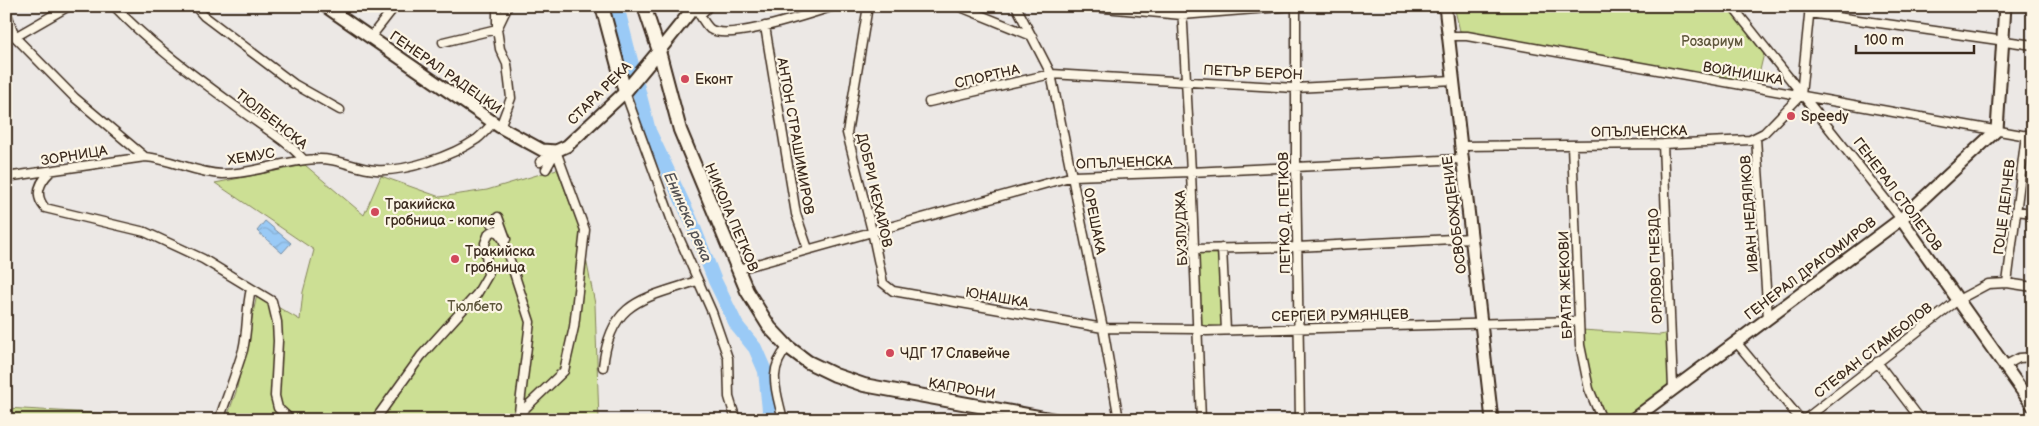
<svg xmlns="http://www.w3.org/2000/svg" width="2039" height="426" font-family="'Balsamiq Sans',sans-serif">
<defs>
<pattern id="water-waves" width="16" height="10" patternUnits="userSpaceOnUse" patternTransform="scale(1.25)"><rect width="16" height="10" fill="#9acaf6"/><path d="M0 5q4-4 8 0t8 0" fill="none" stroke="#86aed2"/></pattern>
</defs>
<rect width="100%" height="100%" fill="#ece8e5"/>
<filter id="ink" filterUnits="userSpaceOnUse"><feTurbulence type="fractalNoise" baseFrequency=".02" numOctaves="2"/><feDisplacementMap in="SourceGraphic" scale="10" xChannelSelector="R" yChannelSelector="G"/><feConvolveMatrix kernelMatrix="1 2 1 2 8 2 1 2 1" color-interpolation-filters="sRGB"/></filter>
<g filter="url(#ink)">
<!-- park -->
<path fill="#ccdf94" stroke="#848459" d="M1454,6h278l33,43 -8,34 -297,-52z
M305,165l59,50 17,-39 59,21 47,-7 70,-21 23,60 15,75 4,116h-373l10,-28 21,-97 43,25 3,-28 11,-42 -99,-67z
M1221,252l2,74h-23l-4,-73z
M1582,330l78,5 9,-2 1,51 -48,36h-18c-12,-29 -21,-58 -22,-90z
M6,408l104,6 9,6h-113z"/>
<!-- water -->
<path fill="url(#water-waves)" stroke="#748aa0" d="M265,221l26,22 -9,10 -25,-22z"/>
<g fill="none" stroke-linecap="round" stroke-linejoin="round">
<!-- river -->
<path stroke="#9acaf6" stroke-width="14" d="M617,6l32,125 42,89 24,61 22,45 18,22 10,23 5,49"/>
<!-- street casing -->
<g stroke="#3b2a1e" stroke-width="11">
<path id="street" d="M114,6c36,38 79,69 121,100 23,18 49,32 69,54
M195,6l9,10 90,68 46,26
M868,6l-21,127 25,98 11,52 10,8 210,37 94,1 9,2 372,-10
M958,6l74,30
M1016,6l35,68 52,254 16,92
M1082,6l100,9 111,-9
M1182,6l9,166 10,248
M1296,6v161l4,253
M1732,6l169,213
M695,7c4,6 9,17 15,22 19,13 101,-16 125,-23
M6,11l9,26 60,61 70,59
M1809,13l224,32
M700,15l9,-9
M765,26l31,188 12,35
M1449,36h18l566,101
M15,37l54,-31
M370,38l25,-32
M443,42l54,-13v-23
M625,92l48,132 39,88 16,46 1,39 7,23
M1801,95l9,-89
M929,102l122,-28 244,14 159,-8
M500,127l11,-29 -4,-34 -7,-15 -3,-20 11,-23
M1756,138l12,180
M1663,144l10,244
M1572,145l8,200 9,44 13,31
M1461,146l202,-2 87,-4 14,-7 37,-38
M540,162l14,-10
M546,169l10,-18
M50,172c-11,11 -16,23 -5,36l100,24 58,27 69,42 5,21 1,19 -3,55 3,12 13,12
M6,177l139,-20c27,2 50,16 77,17 34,0 65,-15 98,-15 20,0 37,10 56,11 30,2 76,-14 101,-31 6,-5 11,-11 16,-16
M2016,211l17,2
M491,223l7,-6 8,22
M1222,248l4,82
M1194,249l103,-2 175,-9
M739,269l334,-93 118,-4 271,-13
M2007,283l19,-148
M1736,342l65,78
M1877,362l44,58
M2004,366l15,-8 14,-1
M603,367c7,-66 39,-68 94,-86
M519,414l45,-43 10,-44 11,-97 -29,-79
M219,420c8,-23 17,-47 24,-70 5,-21 3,-41 8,-61
M375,420l46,-64 56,-62 11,-19 -3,-32 4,-10 7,-3 7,9 27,83 -12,98
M783,420c-6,-28 -17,-49 5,-73
M1804,420l154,-120 30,-16 19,-1 26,4"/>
</g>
<!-- secondary casing -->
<g stroke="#3b2a1e" stroke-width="15">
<path id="secondary" d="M325,6l175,121 42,23 14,1 11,-5 58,-54
M1445,6l47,414
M659,51l36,-45
M1901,219l132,187
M1632,420l269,-201 96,-89 8,-124"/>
</g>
<!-- primary casing -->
<g stroke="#3b2a1e" stroke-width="16">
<path id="primary" d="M602,6l23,86
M644,6l15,45 21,79 67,161 23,37 18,19 20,15 27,13 29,10 191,35
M625,92l34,-41"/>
</g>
<!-- street -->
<use href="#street" stroke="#fcf5e5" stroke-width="8"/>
<!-- secondary -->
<use href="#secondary" stroke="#fcf5e5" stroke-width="11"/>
<!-- primary -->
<use href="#primary" stroke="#fcf5e5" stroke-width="12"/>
</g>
</g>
<!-- markers -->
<g fill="#d1495b" stroke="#fcf5e5" stroke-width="2">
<circle cx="685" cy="79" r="5"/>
<circle cx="1791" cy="116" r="5"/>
<circle cx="375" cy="212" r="5"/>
<circle cx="455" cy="259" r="5"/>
<circle cx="890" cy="353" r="5"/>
</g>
<g text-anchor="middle" stroke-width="4.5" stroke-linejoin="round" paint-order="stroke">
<!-- park labels -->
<g font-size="14" fill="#5f573c" stroke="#fcf5e5">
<text x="1712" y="46">Розариум</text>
<text x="475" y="311">Тюлбето</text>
</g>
<!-- street labels -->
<g font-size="14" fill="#3b2a1e" stroke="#fcf5e5">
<text transform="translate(446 72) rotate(35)" y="5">ГЕНЕРАЛ РАДЕЦКИ</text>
<text transform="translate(1253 72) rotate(3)" y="5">ПЕТЪР БЕРОН</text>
<text transform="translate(1743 73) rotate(10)" y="5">ВОЙНИШКА</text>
<text transform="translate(987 76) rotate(-13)" y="5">СПОРТНА</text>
<text transform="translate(599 93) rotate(-45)" y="5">СТАРА РЕКА</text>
<text transform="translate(272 119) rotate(38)" y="5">ТЮЛБЕНСКА</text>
<text transform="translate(1639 131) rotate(-1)" y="5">ОПЪЛЧЕНСКА</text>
<text transform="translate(796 136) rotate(80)" y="5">АНТОН СТРАШИМИРОВ</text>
<text transform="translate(74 155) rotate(-9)" y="5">ЗОРНИЦА</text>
<text transform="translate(251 156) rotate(-9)" y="5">ХЕМУС</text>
<text transform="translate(1124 162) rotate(-2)" y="5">ОПЪЛЧЕНСКА</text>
<text transform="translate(875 190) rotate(77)" y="5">ДОБРИ КЕХАЙОВ</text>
<text transform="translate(1898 194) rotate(53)" y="5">ГЕНЕРАЛ СТОЛЕТОВ</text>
<text transform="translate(2004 207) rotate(-83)" y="5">ГОЦЕ ДЕЛЧЕВ</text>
<text transform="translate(1284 213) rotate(-91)" y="5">ПЕТКО Д. ПЕТКОВ</text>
<text transform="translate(1749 214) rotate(-94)" y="5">ИВАН НЕДЯЛКОВ</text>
<text transform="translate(1454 215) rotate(-97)" y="5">ОСВОБОЖДЕНИЕ</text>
<text transform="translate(732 217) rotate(67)" y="5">НИКОЛА ПЕТКОВ</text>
<text transform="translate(1095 221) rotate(79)" y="5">ОРЕШАКА</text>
<text transform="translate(1181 228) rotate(-92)" y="5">БУЗЛУДЖА</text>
<text transform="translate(1655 266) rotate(-92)" y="5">ОРЛОВО ГНЕЗДО</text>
<text transform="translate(1810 268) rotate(-37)" y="5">ГЕНЕРАЛ ДРАГОМИРОВ</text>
<text transform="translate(1565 285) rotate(-92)" y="5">БРАТЯ ЖЕКОВИ</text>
<text transform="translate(997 297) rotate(10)" y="5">ЮНАШКА</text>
<text transform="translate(1340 315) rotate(-1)" y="5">СЕРГЕЙ РУМЯНЦЕВ</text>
<text transform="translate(1873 350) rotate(-38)" y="5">СТЕФАН СТАМБОЛОВ</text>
<text transform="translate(962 388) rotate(10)" y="5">КАПРОНИ</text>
</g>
<!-- poi labels -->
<g font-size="14" fill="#3b2a1e" stroke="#fcf5e5" text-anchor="start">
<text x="695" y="84">Еконт</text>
<text x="1801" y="121">Speedy</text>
<text x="385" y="209">Тракийска<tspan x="385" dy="16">гробница - копие</tspan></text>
<text x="465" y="256">Тракийска<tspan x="465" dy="16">гробница</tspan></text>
<text x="900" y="358">ЧДГ 17 Славейче</text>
</g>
<!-- water labels -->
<g font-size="15" font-style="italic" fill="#535254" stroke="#fcf5e5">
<text transform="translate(688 217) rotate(66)" y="5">Енинска река</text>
</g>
</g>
<!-- margin -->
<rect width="2039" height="426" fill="none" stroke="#fcf5e5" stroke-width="25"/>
<rect x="12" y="12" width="2014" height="401" fill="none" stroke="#3b2a1e" stroke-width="2" filter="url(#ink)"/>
<!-- scale -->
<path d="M1856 45v8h118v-8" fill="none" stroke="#3b2a1e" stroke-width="2.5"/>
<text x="1864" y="45" font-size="15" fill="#3b2a1e" stroke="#fcf5e5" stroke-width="4" paint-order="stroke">100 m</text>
</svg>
